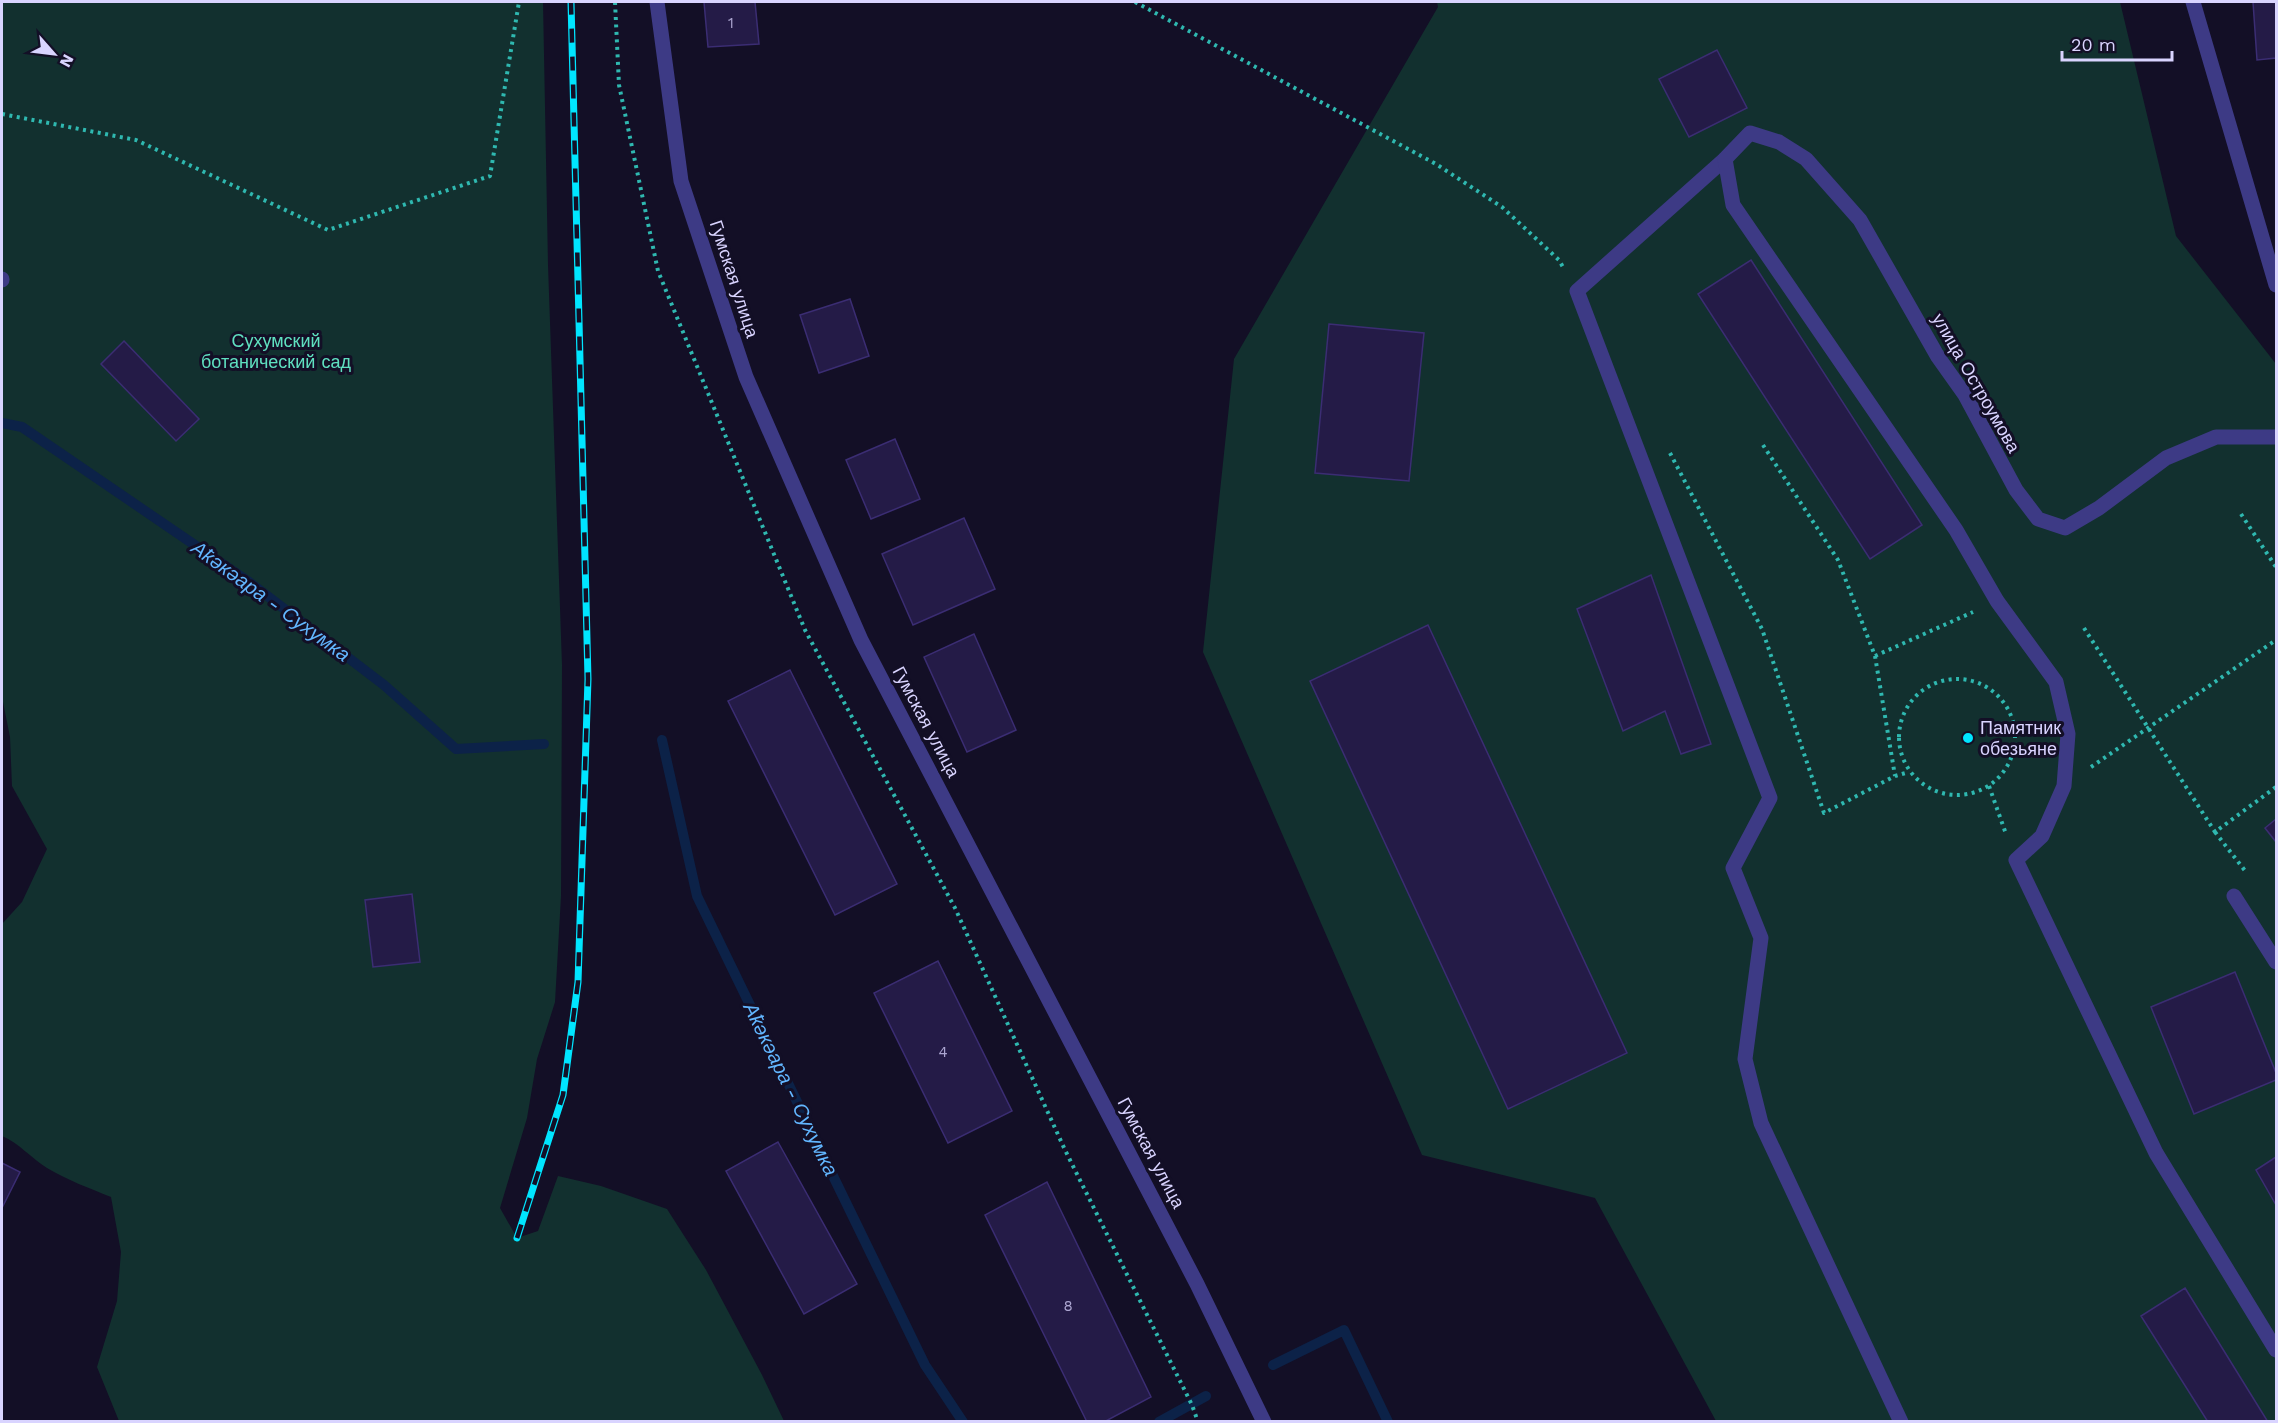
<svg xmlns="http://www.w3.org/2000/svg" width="2278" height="1423" font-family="'Work Sans',sans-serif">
<rect width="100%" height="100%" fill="#130f26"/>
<!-- green -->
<path fill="#12302f" d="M2,2h541l5,263 14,400 -1,231 -6,106 -18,57 -10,59 -27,90 17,30 21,-7 20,-55 43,10 66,23 39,61 56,105 22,46h-665l-22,-54 20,-66 4,-49 -10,-55c-22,-9 -44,-17 -64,-29 -16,-10 -28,-25 -45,-32v-212l20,-22 25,-53 -35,-63 -2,-49 -8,-40z
M1437,2h683l56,234 100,128v1057h-560l-121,-223 -173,-43 -219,-503 31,-293 204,-352z"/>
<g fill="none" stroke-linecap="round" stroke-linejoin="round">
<!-- stream -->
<path stroke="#0c2248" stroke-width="10" d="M2,423l20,4 227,155 135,103 72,64 88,-5
M662,740l35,156 228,469 38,57
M1273,1365l71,-35 44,92
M1159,1422l47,-26"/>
</g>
<!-- building -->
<path fill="#241b47" stroke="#3b2d73" stroke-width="1.5" d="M704,2h51l4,42 -51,3z
M2253,2h23v56l-19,2z
M1717,50l30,58 -58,29 -30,-58z
M1751,260l171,265 -52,34 -172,-265z
M850,299l19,57 -50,17 -19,-58z
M1329,324l95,9 -15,148 -94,-8z
M124,341l75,78 -23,22 -75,-77z
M895,439l25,60 -49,20 -25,-59z
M964,518l31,71 -82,36 -31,-71z
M1651,575l60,169 -30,10 -16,-43 -42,20 -46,-122z
M1428,625l199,428 -119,56 -198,-428z
M974,634l42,96 -49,22 -43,-95z
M790,670l107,214 -62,31 -107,-214z
M2276,819v23l-11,-14z
M412,894l8,68 -47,5 -8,-67z
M938,961l74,150 -64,32 -74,-150z
M2235,972l41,101v7l-82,34 -43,-107z
M778,1142l79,142 -53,30 -78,-143z
M2276,1157v48l-20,-35z
M2,1163l18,9 -18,36z
M1047,1182l104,215 -47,25h-17l-102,-207z
M2185,1288l83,134h-60l-67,-106z"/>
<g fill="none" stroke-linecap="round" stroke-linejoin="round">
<!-- path -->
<path stroke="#2fb8b0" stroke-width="4" stroke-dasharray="3 4.5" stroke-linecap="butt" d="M615,2l4,83 39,186 147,359 150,278 110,242 127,255 6,17
M1135,2l301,162 66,43 57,53 5,9
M2,114l134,26 192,90 162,-54 29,-174
M1763,445l75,115 37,96 20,120
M1670,453l92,176 62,184 71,-37 14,-4
M2241,514l35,53
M2084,628l131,204 61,-45
M1875,656l98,-44
M1899 737a58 58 0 1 1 116 0a58 58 0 1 1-116 0Z
M2091,767l185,-127
M1989,786l17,48
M2215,832l31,40"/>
<!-- service -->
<path stroke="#3d3a85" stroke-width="15" d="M2193,2l83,283
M1725,159l-148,132 193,507 -37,70 28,70 -16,121 16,64 140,299
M2,280v-1
M2234,896l42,66"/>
<!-- minor -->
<path stroke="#3d3a85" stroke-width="15" d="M2276,437h-60l-50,21 -67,50 -34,20 -27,-9 -22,-29 -51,-95 -27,-38 -78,-137 -54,-61 -27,-17 -29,-9 -25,26 8,46 223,325 41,71 59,81 12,52 -4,52 -22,50 -26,24 140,293 120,197"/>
<!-- tertiary -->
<path stroke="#3d3a85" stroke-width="15" d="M657,2l24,179 65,196 115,263 336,644 67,138"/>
<!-- rail casing -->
<g stroke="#00e5ff" stroke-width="7">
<path id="rail" d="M517,1238l46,-143 15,-113 10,-303 -17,-677"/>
</g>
<!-- rail -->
<use href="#rail" stroke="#130f26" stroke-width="4.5" stroke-dasharray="14" stroke-linecap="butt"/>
</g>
<!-- markers -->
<circle fill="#00e5ff" stroke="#130f26" stroke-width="2" cx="1968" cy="738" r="6"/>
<g text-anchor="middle" stroke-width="6" stroke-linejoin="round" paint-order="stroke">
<!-- number labels -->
<g font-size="15" fill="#aca6d1">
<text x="731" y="28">1</text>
<text x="943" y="1057">4</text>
<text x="1068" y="1311">8</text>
</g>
<!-- street labels -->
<g font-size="18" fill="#d9d4ff" stroke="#130f26">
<text transform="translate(734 279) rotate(72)" y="6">Гумская улица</text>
<text transform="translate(1976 383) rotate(60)" y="6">улица Остроумова</text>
<text transform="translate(926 722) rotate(62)" y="6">Гумская улица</text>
<text transform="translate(1151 1153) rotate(62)" y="6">Гумская улица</text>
</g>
<!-- park labels -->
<g font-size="18" fill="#5fe0c0" stroke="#130f26">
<text x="276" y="347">Сухумский<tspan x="276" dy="21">ботанический сад</tspan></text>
</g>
<!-- poi labels -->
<g font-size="18" fill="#d9d4ff" stroke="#130f26" text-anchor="start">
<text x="1980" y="734">Памятник<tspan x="1980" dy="21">обезьяне</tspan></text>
</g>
<!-- water labels -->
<g font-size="20" font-style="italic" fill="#62b6ff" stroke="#130f26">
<text transform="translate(271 601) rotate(36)" y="7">Аҟәкәара - Сухумка</text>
<text transform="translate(791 1089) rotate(64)" y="7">Аҟәкәара - Сухумка</text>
</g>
</g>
<!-- border -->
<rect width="2278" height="1423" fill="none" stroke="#d9d4ff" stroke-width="6"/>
<!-- north arrow -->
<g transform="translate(54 54) rotate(118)" stroke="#130f26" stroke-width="4.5" paint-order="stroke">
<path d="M0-4.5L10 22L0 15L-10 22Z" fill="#d9d4ff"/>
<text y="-9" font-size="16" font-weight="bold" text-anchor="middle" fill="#d9d4ff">N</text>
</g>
<!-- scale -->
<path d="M2062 51v9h110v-9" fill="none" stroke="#d9d4ff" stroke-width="3"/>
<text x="2071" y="51" font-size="18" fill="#d9d4ff" stroke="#130f26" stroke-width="4.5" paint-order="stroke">20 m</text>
</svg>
